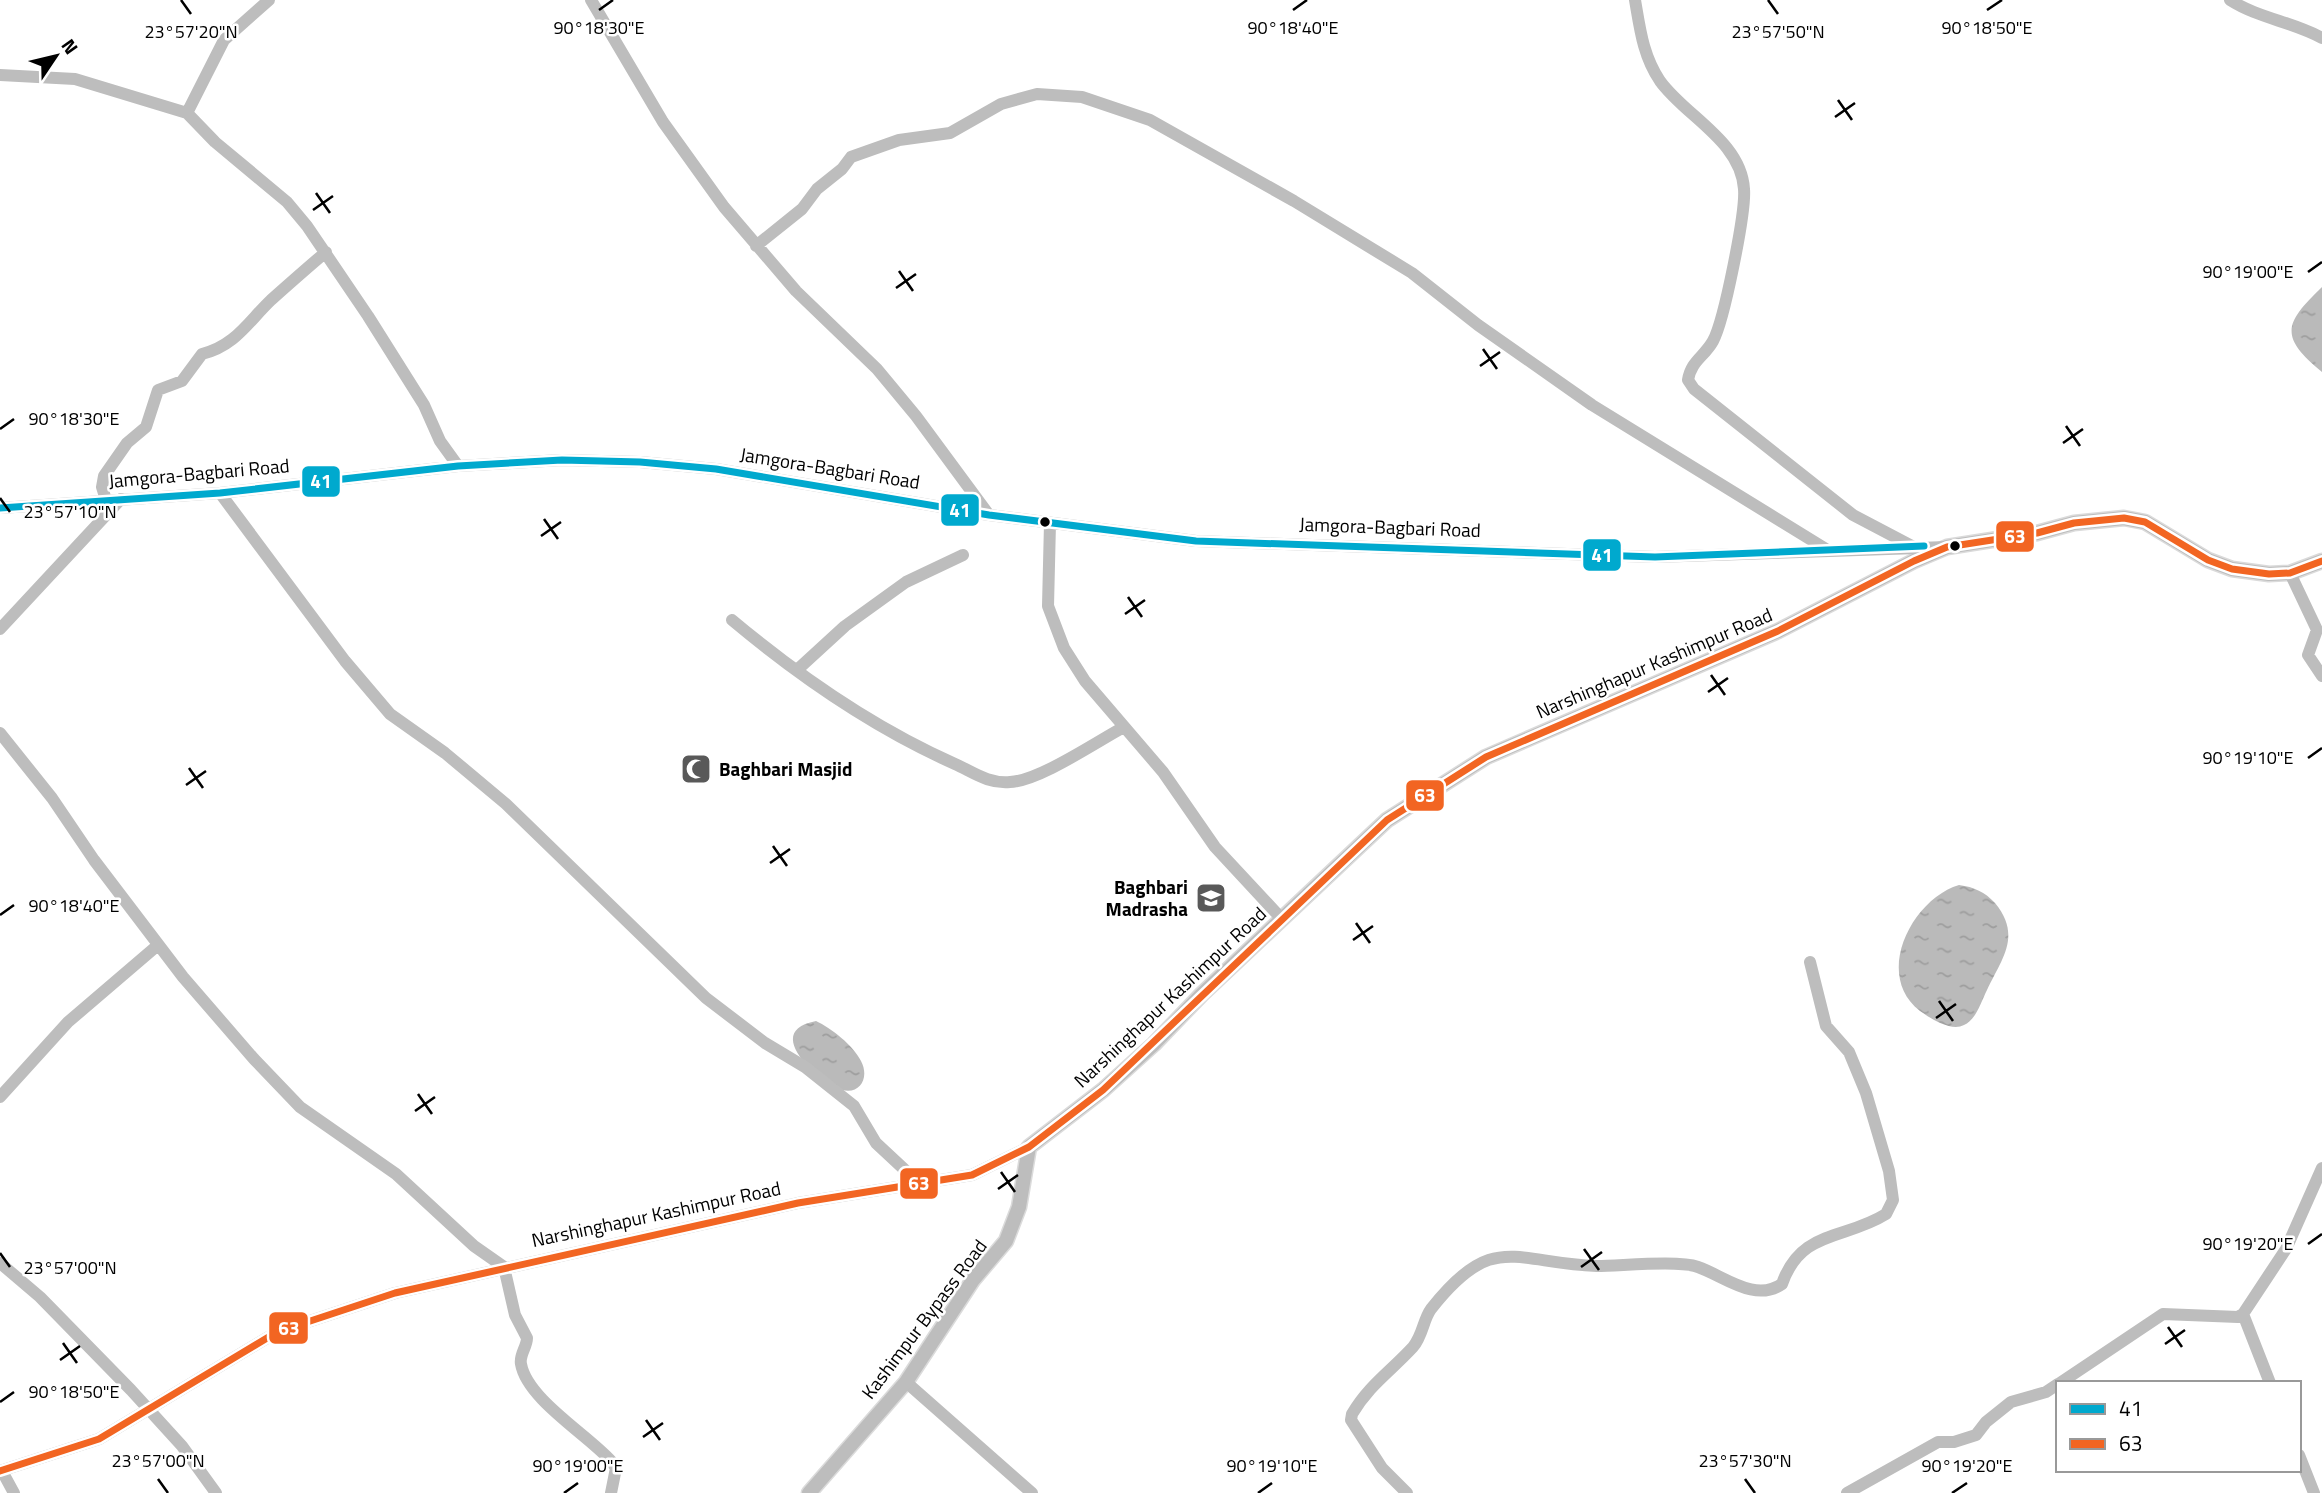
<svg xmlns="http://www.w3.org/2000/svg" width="2322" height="1493" font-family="'Titillium Web',sans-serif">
<defs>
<pattern id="water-ripples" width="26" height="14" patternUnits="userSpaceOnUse" patternTransform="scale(1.75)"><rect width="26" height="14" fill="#bababa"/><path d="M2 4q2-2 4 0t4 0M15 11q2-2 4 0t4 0" fill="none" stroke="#9e9e9e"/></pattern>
</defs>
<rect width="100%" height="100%" fill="#fff"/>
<!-- water -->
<path fill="url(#water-ripples)" d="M2322,287v85c-44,-36 -37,-49 0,-85z
M1959,885c15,2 26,7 36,18 27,33 7,55 -8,87 -6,12 -11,30 -23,35 -13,7 -34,-7 -44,-14 -47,-36 -8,-112 39,-126z
M816,1021c15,7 37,24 45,40 10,19 -4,38 -26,26 -22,-12 -71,-56 -19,-66z"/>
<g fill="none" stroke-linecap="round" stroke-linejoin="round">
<!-- major casing -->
<g stroke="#dbdbdb" stroke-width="17">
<path id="major" d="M809,1493l97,-111 67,-102 33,-39 13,-34 10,-60 74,-57 51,-46 48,-50 185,-174 99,-63 292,-126 136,-70 33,-14 90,-14 37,-10 50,-5 21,4 63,38 24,9 37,5 21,-1 32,-12"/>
</g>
<!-- minor -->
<path stroke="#bdbdbd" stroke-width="12" d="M591,0l72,122 61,85 72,84 81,78 39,47 73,99
M1635,0c5,29 8,56 25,81 25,35 81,60 84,108 2,23 -20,132 -31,152 -9,16 -22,20 -25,39l6,9 159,126 59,31
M2230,0c28,18 63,22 92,38
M0,75l75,4 112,34 28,29 72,60 20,24 61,90 56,89 16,36 18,25
M187,113l37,-73 45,-40
M756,246l46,-37 15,-20 25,-20 9,-12 48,-17 51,-7 51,-29 36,-10 45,3 68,23 144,81 118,72 66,52 114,80 234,144
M220,493l125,168 45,53 55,39 61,51 200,194 59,45 40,24 49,39 22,37 44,41
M106,500l-4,-13 2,-11 23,-33 19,-16 12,-37 24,-9 20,-27c33,-8 46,-32 69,-54 18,-16 36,-32 55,-48
M0,508l220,-15 238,-27 104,-6 78,2 76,7 273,46 207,26 459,16 292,-10
M1050,523l-2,83 16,42 21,33 78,91 52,75 66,71
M2290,573l27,57 -9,25 14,21
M732,620c68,57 142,108 223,144 18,8 33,20 55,18 29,-1 86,-40 114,-55
M0,629l121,-130
M797,670l48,-44 61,-44 57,-27
M0,733l52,65 42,62 89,117 71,82 46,48 96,67 78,72 30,21 11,48 12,23c0,9 -8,17 -6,26 6,35 67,71 90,97l5,7 -5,25
M0,1097l68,-75 90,-77
M0,1263l40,34 91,93 51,56 34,47
M2243,1314l27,69
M906,1382l126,111
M2060,1383l103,-69 75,3 5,-3 43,-65 36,-81
M2299,1455l15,38
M0,1471l99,-32 178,-107 118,-39 403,-90 174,-28 57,-28
M2,1471l12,22
M1407,1493l-25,-25 -31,-48 1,-6c17,-29 39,-43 61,-67 10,-12 10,-27 18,-38 62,-79 83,-46 166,-43 24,0 81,-6 101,1 26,9 57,36 84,17 19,-55 63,-44 104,-70l7,-14 -4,-29 -23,-78 -17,-41 -23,-26 -16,-64
M1847,1493l91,-51h16l22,-7 10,-13 25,-20 35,-10 12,-8"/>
<!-- major -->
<use href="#major" stroke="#bdbdbd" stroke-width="14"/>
<!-- bus-1 casing -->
<g stroke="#fff" stroke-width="12">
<path id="bus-1" d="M0,508l220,-15 238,-27 104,-6 78,2 76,7 273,46 207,26 459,16 269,-11"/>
</g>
<!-- bus-2 casing -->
<g stroke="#fff" stroke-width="12">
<path id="bus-2" d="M0,1471l99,-32 178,-107 118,-39 403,-90 174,-28 57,-28 74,-57 284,-270 99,-63 292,-126 136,-70 33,-14 90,-14 37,-10 50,-5 21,4 63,38 24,9 37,5 21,-1 32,-12"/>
</g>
<!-- bus-1 -->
<use href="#bus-1" stroke="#00a9ce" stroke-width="7"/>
<!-- bus-2 -->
<use href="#bus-2" stroke="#f26522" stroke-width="7"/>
</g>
<!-- ticks -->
<path fill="none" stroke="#000" stroke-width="2.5" d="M181,0l10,14M1768,0l10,14M599,10l14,-10M1293,10l14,-10M1987,10l15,-10M1838,100l14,20M1835,117l20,-14M316,193l14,20M313,210l20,-14M899,271l14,20M2308,272l14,-10M896,288l20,-14M1483,349l14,20M1480,366l20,-14M2066,426l14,20M0,429l14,-10M2063,443l20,-14M0,498l10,14M544,519l14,20M541,536l20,-14M1128,597l14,20M1125,614l20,-14M1711,675l14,20M1708,692l20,-14M2308,758l14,-10M189,768l14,20M186,785l20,-14M773,846l14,20M770,863l20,-14M0,915l14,-10M1356,923l14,20M1353,940l20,-14M1939,1001l14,20M1936,1018l20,-14M418,1094l14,20M415,1111l20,-14M1001,1172l14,20M998,1189l20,-14M2308,1244l14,-10M1584,1249l15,21M0,1253l10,14M1581,1267l21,-15M2168,1327l14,20M63,1343l14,20M2165,1344l20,-14M60,1360l20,-14M0,1402l14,-10M646,1420l14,20M643,1437l20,-14M158,1479l10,14M1745,1479l10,14M564,1493l14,-10M1258,1493l14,-10M1952,1493l15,-10"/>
<!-- icons -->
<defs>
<g id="mosque-square" transform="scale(1.575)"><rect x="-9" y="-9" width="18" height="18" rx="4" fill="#595959" stroke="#fff"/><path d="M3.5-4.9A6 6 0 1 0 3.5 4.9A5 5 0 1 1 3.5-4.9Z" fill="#fff"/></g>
<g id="university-square" transform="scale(1.575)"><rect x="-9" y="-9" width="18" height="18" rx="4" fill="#595959" stroke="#fff"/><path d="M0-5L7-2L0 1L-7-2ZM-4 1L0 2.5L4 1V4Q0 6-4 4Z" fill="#fff"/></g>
</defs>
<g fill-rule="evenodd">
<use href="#mosque-square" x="696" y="769"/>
<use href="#university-square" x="1211" y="898"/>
</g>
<!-- markers -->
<g fill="#000" stroke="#fff" stroke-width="2.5">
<circle cx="1045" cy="522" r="6"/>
<circle cx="1955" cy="546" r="6"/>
</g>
<g text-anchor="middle" stroke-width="5" stroke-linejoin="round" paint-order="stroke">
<!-- street labels -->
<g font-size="19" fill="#000" stroke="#fff">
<text transform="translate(830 468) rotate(9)" y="7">Jamgora-Bagbari Road</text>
<text transform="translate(199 473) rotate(-5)" y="7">Jamgora-Bagbari Road</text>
<text transform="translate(1390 527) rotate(2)" y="7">Jamgora-Bagbari Road</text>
<text transform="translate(1654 663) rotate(-23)" y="7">Narshinghapur Kashimpur Road</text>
<text transform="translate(1170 997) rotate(-43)" y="7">Narshinghapur Kashimpur Road</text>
<text transform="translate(656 1214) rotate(-12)" y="7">Narshinghapur Kashimpur Road</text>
<text transform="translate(924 1319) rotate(-53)" y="7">Kashimpur Bypass Road</text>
</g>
<!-- poi labels -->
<g font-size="19" font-weight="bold" fill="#000" stroke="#fff" text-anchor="start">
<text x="719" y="776">Baghbari Masjid</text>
<text x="1188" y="894" text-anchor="end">Baghbari<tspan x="1188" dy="22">Madrasha</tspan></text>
</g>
</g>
<g font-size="18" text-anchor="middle" fill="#000" stroke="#fff" stroke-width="5" stroke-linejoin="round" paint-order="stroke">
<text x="599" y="34">90°18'30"E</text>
<text x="1293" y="34">90°18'40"E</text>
<text x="1987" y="34">90°18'50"E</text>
<text x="191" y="38">23°57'20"N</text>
<text x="1778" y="38">23°57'50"N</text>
<text x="2248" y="278">90°19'00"E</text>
<text x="74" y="425">90°18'30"E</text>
<text x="70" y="518">23°57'10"N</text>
<text x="2248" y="764">90°19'10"E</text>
<text x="74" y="912">90°18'40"E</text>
<text x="2248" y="1250">90°19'20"E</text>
<text x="70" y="1274">23°57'00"N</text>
<text x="74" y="1398">90°18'50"E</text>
<text x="158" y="1467">23°57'00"N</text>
<text x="1745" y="1467">23°57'30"N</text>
<text x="578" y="1472">90°19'00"E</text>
<text x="1272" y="1472">90°19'10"E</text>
<text x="1967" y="1472">90°19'20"E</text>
</g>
<g stroke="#fff" stroke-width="2.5">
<rect x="301" y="465" width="40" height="33" rx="7" fill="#00a9ce"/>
<rect x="940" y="493" width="40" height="34" rx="7" fill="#00a9ce"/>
<rect x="1995" y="520" width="40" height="33" rx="7" fill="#f26522"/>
<rect x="1582" y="538" width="40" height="34" rx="7" fill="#00a9ce"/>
<rect x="1405" y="779" width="40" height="33" rx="7" fill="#f26522"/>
<rect x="899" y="1167" width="40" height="33" rx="7" fill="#f26522"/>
<rect x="268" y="1311" width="41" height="34" rx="7" fill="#f26522"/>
</g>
<g font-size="19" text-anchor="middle" font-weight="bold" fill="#fff">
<text x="321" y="488">41</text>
<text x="960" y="517">41</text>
<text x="2015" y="543">63</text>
<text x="1602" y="562">41</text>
<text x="1425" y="802">63</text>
<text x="919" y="1190">63</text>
<text x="289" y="1335">63</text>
</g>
<!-- legend -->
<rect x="2056" y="1381" width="245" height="91" fill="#ffffff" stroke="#999999" stroke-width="2"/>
<rect x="2070" y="1404" width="35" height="10" fill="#00a9ce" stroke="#999999" stroke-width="2"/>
<text x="2119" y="1416" font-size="21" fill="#000000">41</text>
<rect x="2070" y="1439" width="35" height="10" fill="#f26522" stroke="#999999" stroke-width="2"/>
<text x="2119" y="1451" font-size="21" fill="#000000">63</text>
<!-- north arrow -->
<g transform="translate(56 56) rotate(55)" stroke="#ffffff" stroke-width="5" paint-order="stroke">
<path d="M0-5L12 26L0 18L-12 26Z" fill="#000000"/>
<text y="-10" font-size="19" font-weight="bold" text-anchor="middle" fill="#000000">N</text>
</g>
</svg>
